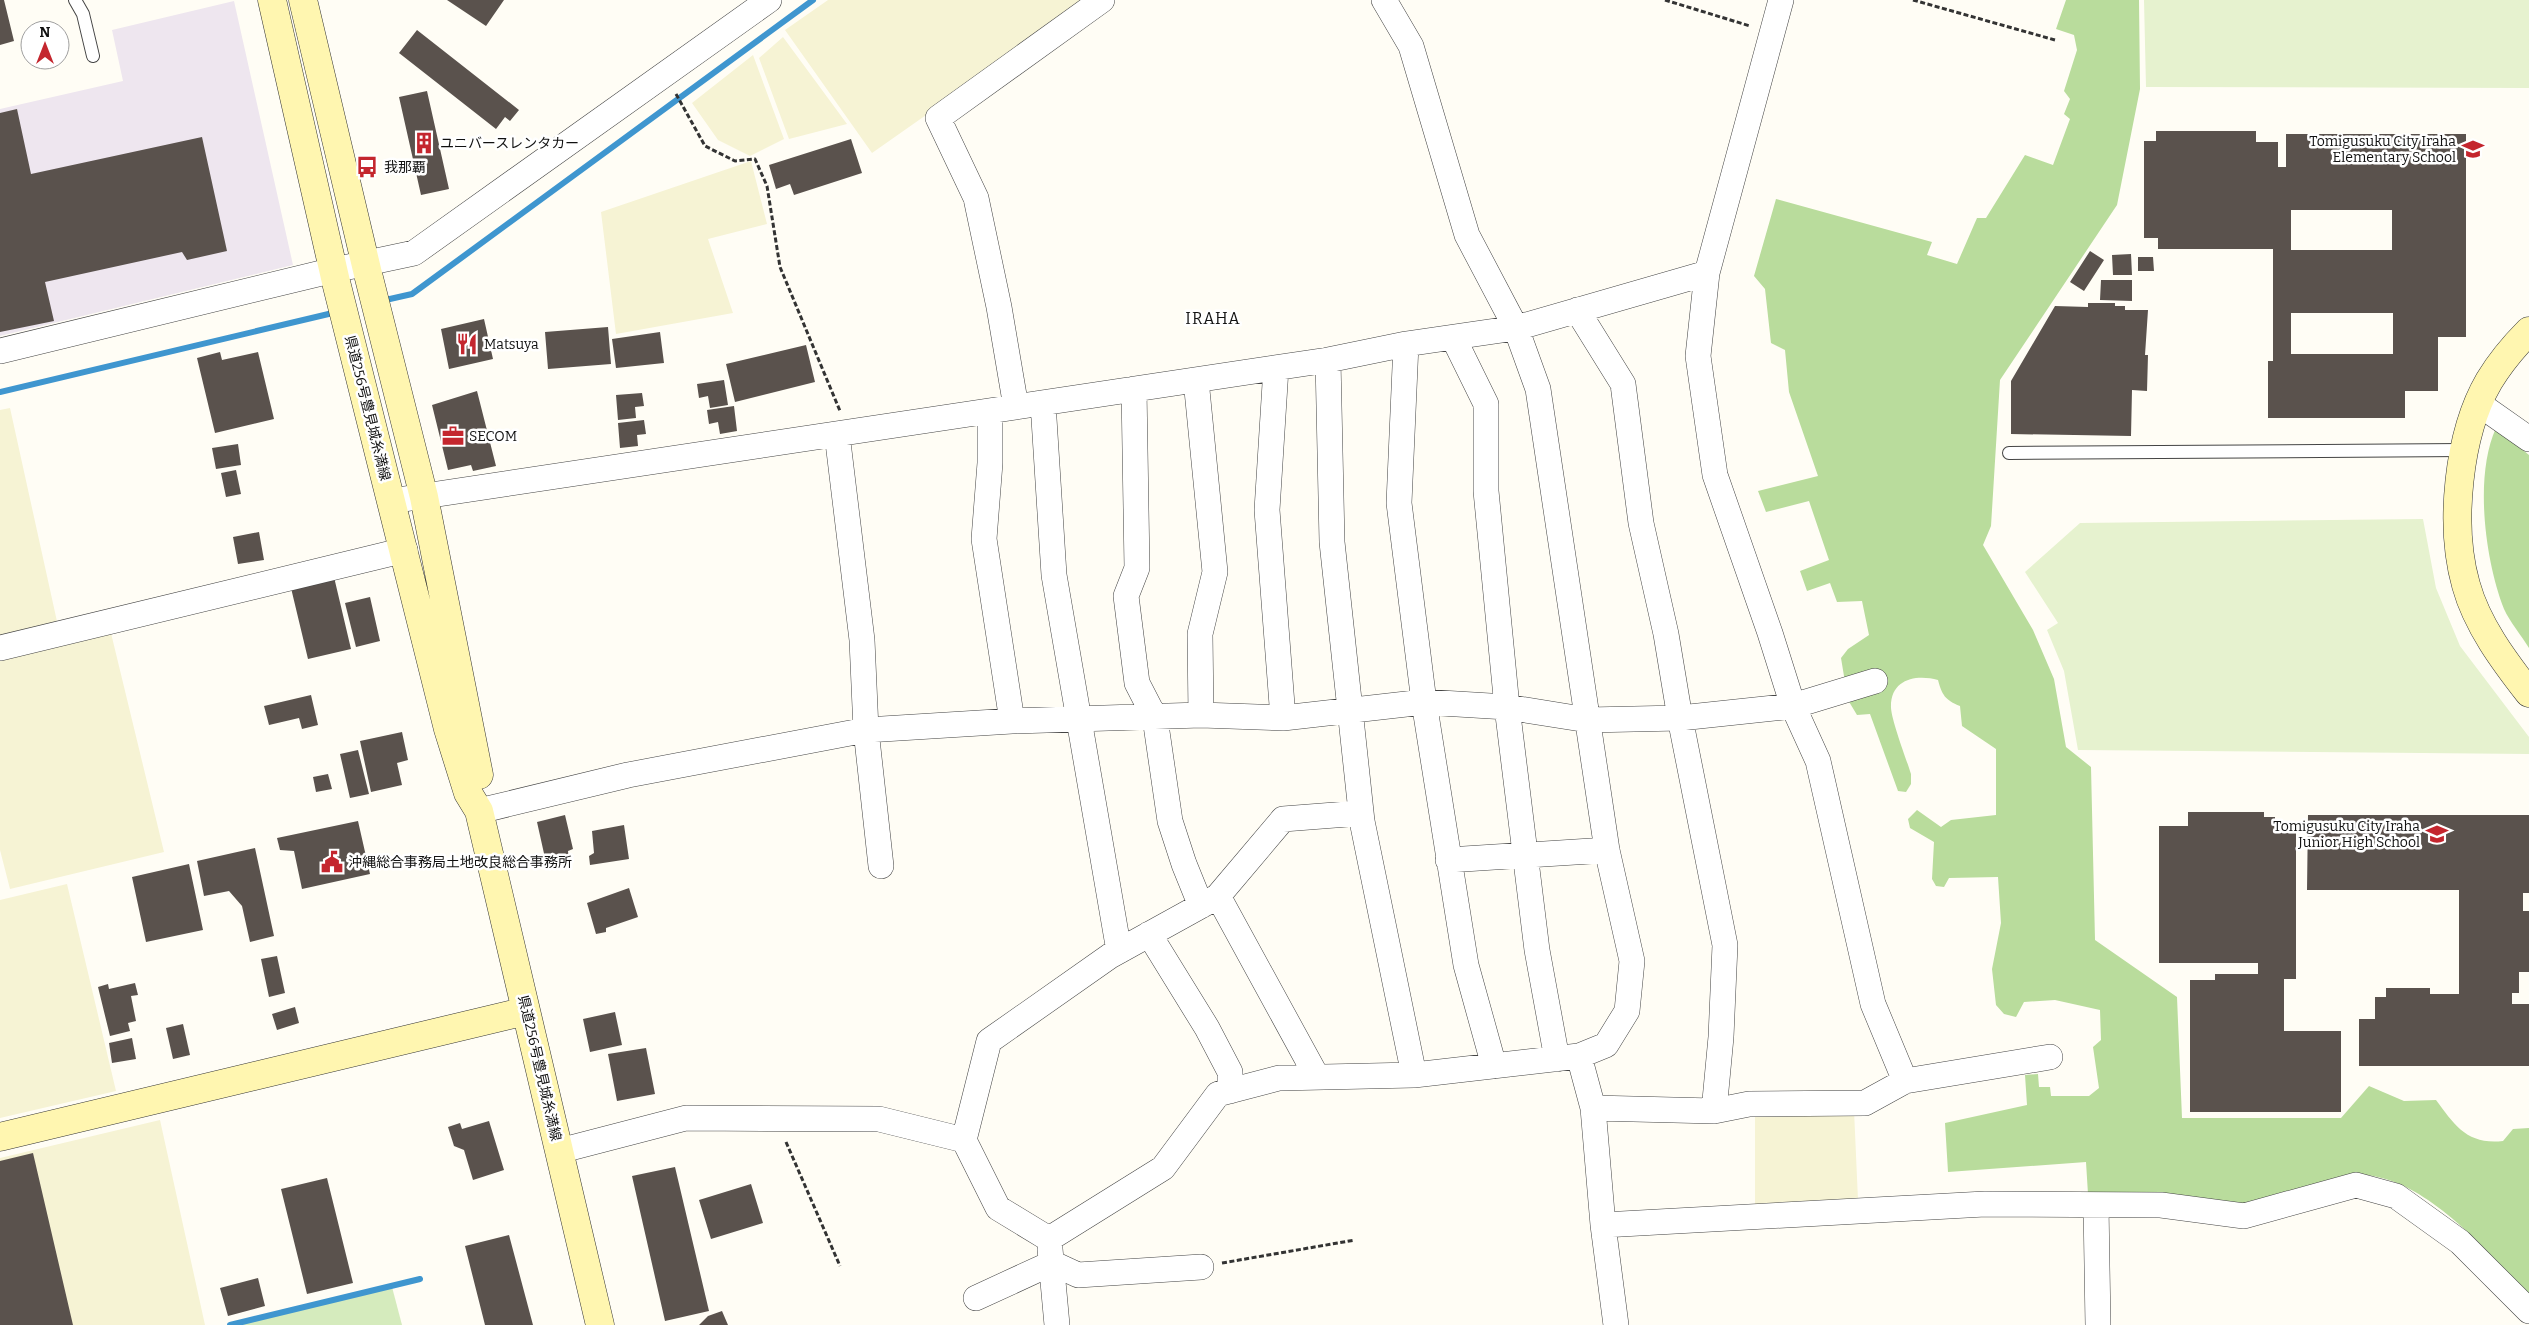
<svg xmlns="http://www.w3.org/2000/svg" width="2529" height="1325" font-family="Bitter,'Noto Sans JP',serif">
<rect width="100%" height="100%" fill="#fffdf5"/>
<!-- industrial -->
<path fill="#eee6ef" d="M234,1l59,264 -293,71v-227l123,-28 -11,-51z"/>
<!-- farmland -->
<path fill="#f6f3d4" d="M828,0h262l-218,153 -87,-123z
M783,37l64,87 -58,15 -30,-81z
M753,55l31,84 -34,17 -32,-16 -26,-37z
M751,161l16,63 -59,15 25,74 -117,21 -15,-122z
M10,408l48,218 -58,13v-229z
M110,629l54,223 -154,37 -10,-39v-194z
M67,884l49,207 -116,27v-218z
M1854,1110l4,90 -103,9v-98z
M160,1120l45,205h-205v-167z"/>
<!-- green -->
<path fill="#d5ebbd" d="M392,1287l10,38h-163z"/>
<!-- forest -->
<path fill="#b9dc9c" d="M2066,0h73l1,89 -23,116 -117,175 -9,146 -8,19 50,85 21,49 12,68 25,20 4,173 82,57 5,121h159l28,-32 35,15 32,-1c19,26 32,45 67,41l10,-12 16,-1v168c-42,-45 -109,-126 -177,-121l-106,31 -158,-12 -2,-32 -138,10 -3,-49 82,-18 -2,-30 13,-1 1,13h11l1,9h38l10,-8 -6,-41 8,-7 -1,-30 -45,-10 -31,2 -8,15 -12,-3 -8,-9 -4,-36 9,-46 -3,-46 -49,1 -5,9 -8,-1 -4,-7 2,-37 -24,-14 -2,-9 9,-9 24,17 10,-7 45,-5v-66l-34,-23 -2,-20c-15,-6 -18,-11 -22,-26 -22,-6 -48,-1 -47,28 1,14 15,50 20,66v10l-5,8 -8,-1 -28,-77 -13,1 -9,-15 -7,-42 7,-9 21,-14 -7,-34 -25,1 -7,-19 -23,8 -7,-20 29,-11 -20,-59 -43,11 -8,-21 60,-15 -29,-84 -4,-42 -14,-7 -6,-54 -11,-13 22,-77 156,43 -5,13 30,9 20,-46h9l39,-63 28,10 17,-46 -6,-5 6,-15 -6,-8 13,-41 -3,-15 -18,-6z
M2496,428l33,27v193c-8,-13 -19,-26 -25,-39 -19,-49 -30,-133 -8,-181z"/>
<!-- pitch -->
<path fill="#e6f2cf" d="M2144,0h385v88l-383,-1z
M2423,519l13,69 24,58 69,91v17l-451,-4 -14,-79 -17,-41 11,-7 -33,-51 55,-49z"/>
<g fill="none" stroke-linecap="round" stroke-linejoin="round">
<!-- stream -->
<path stroke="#3f96cf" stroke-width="6" d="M381,301l31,-7 401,-294
M0,392l337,-80
M230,1325l190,-46"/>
</g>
<!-- building -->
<path fill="#5a524d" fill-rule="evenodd" d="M0,0h4l10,41 -14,4z
M447,0h57l-18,26z
M417,30l102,80 -9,11 -5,-4 -9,12 -97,-76z
M427,91l22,98 -28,6 -22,-98z
M17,109l14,65 171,-37 25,114 -40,9 -5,-8 -137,30 9,39 -54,11v-219z
M2156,131h100v11h22v25h8v-33h180v203h-28v54h-33v27h-137v-57h5v-112h-115v-11h-14v-97h12zM2291,210h101v40h-101zM2291,313h102v41h-102z
M851,139l11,34 -68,22 -4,-11 -14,5 -7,-24z
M2090,251l14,9 -20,31 -14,-9z
M2131,254l1,21h-19l-1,-20z
M2138,257h15l1,14h-16z
M2101,280h31v21l-32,-1z
M2088,303h27v3h10v4h23l-3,45h3l-1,36 -15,-1 -1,46 -120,-2v-53l44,-75 33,1z
M484,319l9,40 -44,10 -8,-40z
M608,327l3,37 -63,5 -3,-37z
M660,332l4,31 -48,5 -4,-29z
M806,345l9,37 -80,20 -9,-38z
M220,352l2,8 36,-8 16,67 -59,14 -18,-75z
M724,380l4,25 -18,3 -2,-12 -9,2 -2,-14z
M477,391l19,75 -23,5 -2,-6 -23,5 -16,-65z
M642,393l2,13 -9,1 1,11 -18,2 -2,-25z
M734,406l3,25 -17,3 -2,-12 -9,2 -2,-14z
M644,420l2,14 -9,1 1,11 -18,2 -2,-25z
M238,444l3,21 -25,4 -4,-21z
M236,470l5,24 -15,3 -5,-24z
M259,532l5,28 -26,4 -5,-27z
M334,577l17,72 -43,10 -17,-71z
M370,597l10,44 -24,6 -11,-44z
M311,695l7,30 -16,4 -3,-11 -30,7 -5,-19z
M402,732l6,28 -11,3 5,22 -31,7 -11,-51z
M358,750l11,44 -19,4 -10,-44z
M328,774l4,15 -16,3 -3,-15z
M2188,812h76v5h11v10h21v152h-12v52h57v81h-151v-132h25v-6h43v-11h-99v-137h29z
M565,815l8,34 -5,2 1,11 -22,5 -10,-45z
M2308,815h221v78h-6v18h6v61h-10v21h-7v11h17v62h-170v-47h16v-22h11v-9h44v6h29v-104h-152z
M358,821l12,53 -68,15 -8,-38 -14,-1 -3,-12z
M624,825l5,34 -39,6 -1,-9 5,-3 -2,-22z
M255,848l19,88 -24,6 -8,-36 -13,-15 -25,5 -7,-35z
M189,864l14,66 -57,12 -14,-65z
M629,888l9,29 -32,11v4l-10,2 -9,-31z
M277,956l8,37 -16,4 -8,-38z
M135,983l3,12 -7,1 5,25 -8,2 2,8 -20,5 -12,-49 10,-3 1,5z
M295,1007l4,16 -22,7 -5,-16z
M615,1012l7,33 -32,7 -7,-33z
M183,1024l7,31 -17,4 -7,-31z
M132,1038l4,21 -24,4 -3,-20z
M646,1048l9,46 -38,7 -9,-47z
M489,1121l15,49 -31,10 -9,-30 -10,-4 -6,-19 12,-4 2,6z
M33,1153l40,172h-73v-164z
M675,1167l34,144 -44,10 -33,-145z
M327,1178l26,105 -46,11 -26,-105z
M751,1184l12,39 -52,16 -12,-39z
M509,1235l24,90h-48l-20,-79z
M258,1278l7,28 -37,10 -8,-28z
M722,1311l6,14h-29l9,-9z"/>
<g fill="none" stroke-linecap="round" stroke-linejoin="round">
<!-- lane casing -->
<g stroke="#444" stroke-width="14">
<path id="lane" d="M75,0l8,14 10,42
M2009,453l454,-3"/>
</g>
<!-- street casing -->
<g stroke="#444" stroke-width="26">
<path id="street" d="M1384,0l27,46 56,189 49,93 22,61 69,461 25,111 -5,50 -21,34 -27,11
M1577,310l46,74 18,139 25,111 14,84 45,227 -4,92 -7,74
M1454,339l32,65v87l21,216 30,243 20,109
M1406,344l-7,159 25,199 42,263 28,101
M0,351l334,-81 80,-17 355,-253
M1328,360l4,182 30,279 52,254
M1276,368l-9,142 16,208
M1196,380l19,192 -15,62 1,81
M1134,389l3,179 -11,28 11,87 18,35 15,103 14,43 17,42
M1043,403l11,172 65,376
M2479,404l50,35
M1016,407l-17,-100 -23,-109 -38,-80 164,-118
M990,411v52l-6,76 28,182
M837,434l25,206 4,90 15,136
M391,501l937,-141 78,-16 110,-16 191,-55
M0,648l405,-98
M479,811l149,-36 238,-45 146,-9 189,-6 82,3 141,-16 83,5 81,13 92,-2 113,-12 82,-25
M1448,860l159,-10
M1149,934l58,94 23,44v19
M1317,1077l-99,-181 65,-77 78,-6
M1905,1081l145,-24
M1593,1108l121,3 35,-7 116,-1 40,-22 -32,-77 -55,-243 -25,-55 -23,-73 -55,-158 -17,-119 9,-83 74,-273
M964,1140l25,-99 121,-85 105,-58
M559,1151l127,-33 193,1 85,21 34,68 51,31
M2096,1205l2,120
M1603,1225l382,-21 176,1 83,11 112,-31 40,11 64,46 69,69
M1049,1239l114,-71 55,-74 61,-16 135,-3 165,-19 14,52 10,117 13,100
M1050,1249l7,76
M976,1298l76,-35 26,12 123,-8"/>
</g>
<!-- secondary casing -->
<g stroke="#333" stroke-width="29">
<path id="secondary" d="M272,0l64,282 112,447 20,64 11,18 121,514
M303,0l65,274 56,223 55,278
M2529,331c-15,15 -29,32 -40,50 -31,53 -40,145 -23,204 11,40 38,76 63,108
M0,1137l526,-126"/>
</g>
<!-- path -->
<path stroke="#333" stroke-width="3" stroke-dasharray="5 2.5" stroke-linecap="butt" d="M1665,0l85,26
M1913,0l142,40
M676,94l29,52 30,15 20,-2 12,27 13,81 60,144
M786,1142l54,124
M1222,1263l133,-23"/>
<!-- lane -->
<use href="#lane" stroke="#fff" stroke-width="12"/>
<!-- street -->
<use href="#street" stroke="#fff" stroke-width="25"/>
<!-- secondary -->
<use href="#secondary" stroke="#fff6b0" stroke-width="28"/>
</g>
<!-- icons -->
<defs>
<g id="building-bare" transform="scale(1.725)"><path d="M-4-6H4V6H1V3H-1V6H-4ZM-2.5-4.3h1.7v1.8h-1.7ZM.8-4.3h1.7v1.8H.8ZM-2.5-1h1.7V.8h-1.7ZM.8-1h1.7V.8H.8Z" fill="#c4262e" stroke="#fff" stroke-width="2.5" paint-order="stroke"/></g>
<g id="school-bare" transform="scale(1.725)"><path d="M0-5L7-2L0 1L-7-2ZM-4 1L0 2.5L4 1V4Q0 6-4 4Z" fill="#c4262e" stroke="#fff" stroke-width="2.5" paint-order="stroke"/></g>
<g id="bus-bare" transform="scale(1.725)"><path d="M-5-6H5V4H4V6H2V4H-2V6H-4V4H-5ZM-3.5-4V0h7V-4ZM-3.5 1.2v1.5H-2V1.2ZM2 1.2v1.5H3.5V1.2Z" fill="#c4262e" stroke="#fff" stroke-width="2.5" paint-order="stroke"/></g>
<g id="restaurant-bare" transform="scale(1.725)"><path d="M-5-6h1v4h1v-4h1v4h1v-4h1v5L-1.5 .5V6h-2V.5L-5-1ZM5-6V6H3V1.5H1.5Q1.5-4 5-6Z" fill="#c4262e" stroke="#fff" stroke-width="2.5" paint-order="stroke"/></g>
<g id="office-bare" transform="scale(1.725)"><path d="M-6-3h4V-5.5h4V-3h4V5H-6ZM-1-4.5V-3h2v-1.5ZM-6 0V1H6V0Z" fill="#c4262e" stroke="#fff" stroke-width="2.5" paint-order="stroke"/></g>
<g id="civic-bare" transform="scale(1.725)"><path d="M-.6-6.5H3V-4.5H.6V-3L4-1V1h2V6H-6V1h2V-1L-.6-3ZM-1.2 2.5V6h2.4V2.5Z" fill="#c4262e" stroke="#fff" stroke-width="2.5" paint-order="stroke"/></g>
</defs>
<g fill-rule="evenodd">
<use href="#building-bare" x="424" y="143"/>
<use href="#school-bare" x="2473" y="149"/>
<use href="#bus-bare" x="367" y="167"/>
<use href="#restaurant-bare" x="467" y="344"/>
<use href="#office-bare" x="453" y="436"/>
<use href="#school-bare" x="2437" y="834"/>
<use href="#civic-bare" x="332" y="862"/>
</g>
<g text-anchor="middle" stroke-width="5" stroke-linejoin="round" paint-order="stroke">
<!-- poi labels -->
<g font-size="14" fill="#111" stroke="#fff" text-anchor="start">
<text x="2456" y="146" text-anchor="end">Tomigusuku City Iraha<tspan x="2456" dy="16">Elementary School</tspan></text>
<text x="440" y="148">ユニバースレンタカー</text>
<text x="384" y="172">我那覇</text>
<text x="484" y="349">Matsuya</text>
<text x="469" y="441">SECOM</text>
<text x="2420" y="831" text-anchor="end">Tomigusuku City Iraha<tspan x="2420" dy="16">Junior High School</tspan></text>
<text x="348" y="867">沖縄総合事務局土地改良総合事務所</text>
</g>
<!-- street labels -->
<g font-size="14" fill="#111" stroke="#fff">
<text transform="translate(368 408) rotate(76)" y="5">県道256号豊見城糸満線</text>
<text transform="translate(540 1068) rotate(77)" y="5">県道256号豊見城糸満線</text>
</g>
<!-- quarter labels -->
<g font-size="16" letter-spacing="1" fill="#111" stroke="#fff">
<text x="1213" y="324">IRAHA</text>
</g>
</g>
<!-- north arrow -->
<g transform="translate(45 45)"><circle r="24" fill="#ffffff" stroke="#a0a0a0"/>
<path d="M0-4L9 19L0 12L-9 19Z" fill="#c4262e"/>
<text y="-8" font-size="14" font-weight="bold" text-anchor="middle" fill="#111111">N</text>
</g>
</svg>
